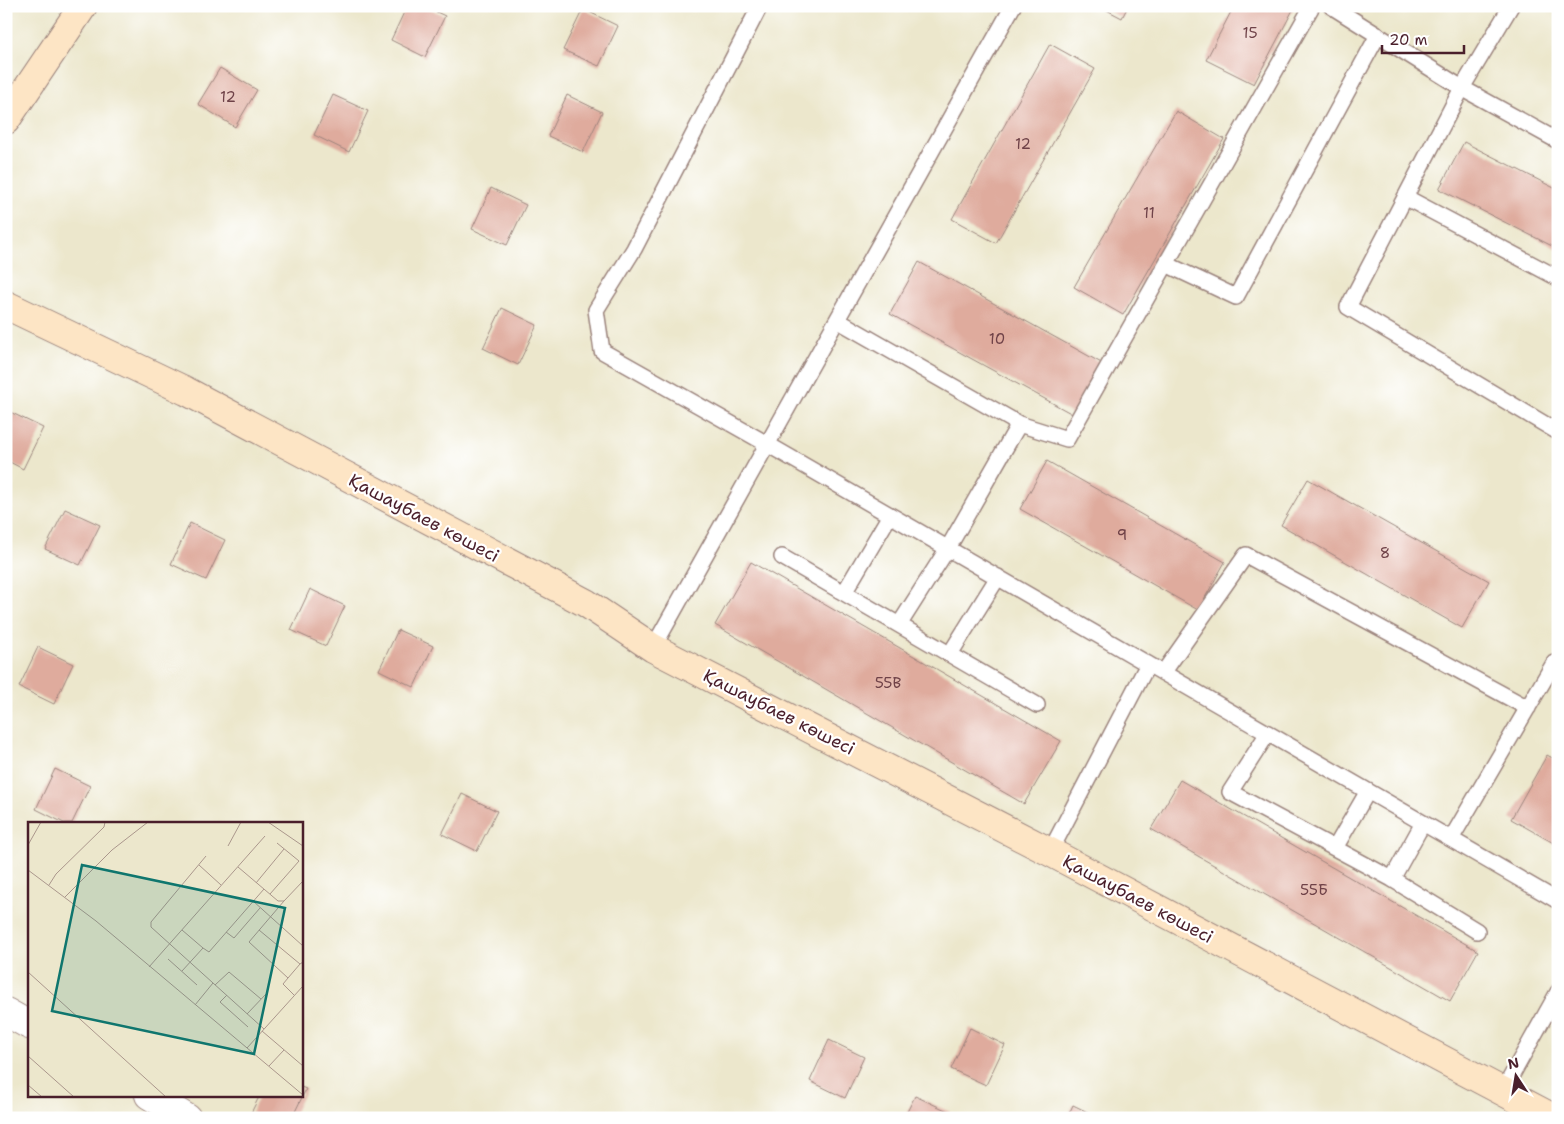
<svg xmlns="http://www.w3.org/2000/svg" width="1564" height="1124" font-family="'Shantell Sans',sans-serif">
<rect width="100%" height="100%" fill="#fff"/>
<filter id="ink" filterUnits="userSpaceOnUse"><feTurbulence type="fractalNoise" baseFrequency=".02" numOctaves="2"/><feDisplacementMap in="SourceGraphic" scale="10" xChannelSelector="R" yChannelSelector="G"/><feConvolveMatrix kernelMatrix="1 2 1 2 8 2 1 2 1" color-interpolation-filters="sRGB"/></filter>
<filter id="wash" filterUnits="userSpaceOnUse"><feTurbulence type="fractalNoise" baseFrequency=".0096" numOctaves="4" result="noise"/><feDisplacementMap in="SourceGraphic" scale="20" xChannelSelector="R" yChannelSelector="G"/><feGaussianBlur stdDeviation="1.12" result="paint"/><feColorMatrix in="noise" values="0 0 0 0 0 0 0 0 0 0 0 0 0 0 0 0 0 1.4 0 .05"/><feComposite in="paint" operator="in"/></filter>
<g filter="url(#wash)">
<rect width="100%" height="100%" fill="#ece7cc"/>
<g id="blocks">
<!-- building -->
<path fill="#dfab9d" d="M407,6h17l21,10 -20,41 -34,-17z
M1099,6h29l-6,12z
M1234,6h61l-41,78 -48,-24z
M583,9l35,17 -19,40 -36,-16z
M1050,44l45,25 -99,174 -44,-24z
M220,68l37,22 -22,37 -37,-23z
M333,95l35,16 -19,41 -35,-17z
M567,95l35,17 -19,40 -35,-16z
M1176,111l48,28 -101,176 -49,-28z
M1464,142l94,48v59l-119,-60z
M491,188l35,17 -19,40 -35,-16z
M919,262l186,103 -29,51 -186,-102z
M502,308l35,17 -19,40 -35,-17z
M8,411l35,17 -20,41 -17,-9v-45z
M1047,461l178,101 -27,48 -178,-101z
M1308,479l181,102 -27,47 -181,-103z
M65,509l35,16 -20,40 -35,-16z
M190,523l35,17 -19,40 -35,-16z
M751,562l310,179 -37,63 -309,-179z
M310,589l35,17 -19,40 -35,-16z
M398,630l35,16 -19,41 -35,-17z
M38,647l35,17 -19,40 -35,-17z
M1547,755l11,6 -1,84 -46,-26z
M55,769l35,17 -18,37h-8l-28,-14z
M1180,780l298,171 -28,50 -299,-172z
M462,794l35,17 -20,40 -35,-17z
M970,1028l35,17 -19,40 -35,-16z
M829,1040l35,17 -19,41 -35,-17z
M301,1087l5,2 -14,29h-31l-10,-5 9,-18h41z
M915,1096l35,16 -3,6h-43z
M1073,1105l27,13h-33z"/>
</g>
</g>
<g filter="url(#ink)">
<use href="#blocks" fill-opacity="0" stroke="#9b837c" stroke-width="1"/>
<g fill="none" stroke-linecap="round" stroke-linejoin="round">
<!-- lane casing -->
<g stroke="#9b837c" stroke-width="18">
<path id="lane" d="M760,6l-126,243 -38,61 6,41 165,93 791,457
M1331,6l131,82 96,53
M1511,6l-49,82 -114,219 210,125
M1405,197l153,81
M1166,264l70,33 142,-262
M837,320l182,104
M782,557l255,148
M844,593l46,-78
M899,625l49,-77 71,-124 48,15 245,-433
M653,648l360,-642
M950,654l48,-77
M1163,673l83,-118 282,153
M1268,733l-38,59 162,87 85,52
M1451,839l103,-176
M1335,848l33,-57
M1050,852l98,-188
M1392,879l31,-56
M1503,1091l55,-99"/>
</g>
<!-- street casing -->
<g stroke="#9b837c" stroke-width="30">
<path id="street" d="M6,1012l23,13
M149,1095l38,23"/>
</g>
<!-- secondary casing -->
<g stroke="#9b837c" stroke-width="30">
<path id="secondary" d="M6,120l77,-114
M6,305l180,86 400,212 67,45 397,204 503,266"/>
</g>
<!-- lane -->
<use href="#lane" stroke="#fff" stroke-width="15"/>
<!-- street -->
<use href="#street" stroke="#fff" stroke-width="28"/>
<!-- secondary -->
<use href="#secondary" stroke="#fde5c5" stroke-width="28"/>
</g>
</g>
<g text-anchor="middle" stroke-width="4.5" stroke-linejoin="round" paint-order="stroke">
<!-- number labels -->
<g font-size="15" fill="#6f4248">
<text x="1250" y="38">15</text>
<text x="228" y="102">12</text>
<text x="1023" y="149">12</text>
<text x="1149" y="218">11</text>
<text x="997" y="344">10</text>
<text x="1122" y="540">9</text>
<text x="1385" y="558">8</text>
<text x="888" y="688">55В</text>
<text x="1314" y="895">55Б</text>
</g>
<!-- street labels -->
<g font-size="18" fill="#4a1f2b" stroke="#fff">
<text transform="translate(424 518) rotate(28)" y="6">Қашаубаев көшесі</text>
<text transform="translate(779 712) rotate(27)" y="6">Қашаубаев көшесі</text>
<text transform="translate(1138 899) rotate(28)" y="6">Қашаубаев көшесі</text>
</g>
</g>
<!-- overview -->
<g transform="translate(28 822)">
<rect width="275" height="275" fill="#ece7cc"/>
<path fill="none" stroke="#ab978c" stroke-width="1" d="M240,0l35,24M0,23l13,-23M200,24l13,-24M178,34l-55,66v5l113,102M171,43l22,20M210,45l40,34h6l19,-20M0,48l68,51 207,174M228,61l28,-34M21,63l7,-11 48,-47 1,-5M242,72l29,-33 -22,-18M37,75l47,-47 36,-28M225,79l50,45M256,79l-35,41 39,36 -5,6 11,11M154,108l21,18M231,108l41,34 3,-2M198,110l8,6 26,-30M140,137l29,26M121,145l116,-131M154,149l21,-23 6,4 55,-63M0,150l138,125M260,156l12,-14M187,163l14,-13 32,27M199,173l-7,7 28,25M167,183l18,-22M219,192l19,-20M234,209l41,35M219,226l56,-62M0,234l46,41M241,244l15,-16M0,263l14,12"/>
<path fill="#0f766e" fill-opacity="0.15" stroke="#0f766e" stroke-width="2.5" d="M54,43l203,43 -31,146 -202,-43z"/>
<rect width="275" height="275" fill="none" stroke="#4a1f2b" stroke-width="2.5"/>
</g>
<!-- margin -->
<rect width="1564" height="1124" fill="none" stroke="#fff" stroke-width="25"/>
<!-- north arrow -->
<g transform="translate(1516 1076) rotate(348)" stroke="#ffffff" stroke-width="4" paint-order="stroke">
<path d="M0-4L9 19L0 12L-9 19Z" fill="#4a1f2b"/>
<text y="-8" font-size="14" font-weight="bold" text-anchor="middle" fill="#4a1f2b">N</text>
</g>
<!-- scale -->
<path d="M1382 45v8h82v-8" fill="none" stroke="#4a1f2b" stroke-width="2.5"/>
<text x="1389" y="45" font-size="15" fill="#4a1f2b" stroke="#ffffff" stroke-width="4" paint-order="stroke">20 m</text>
</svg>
